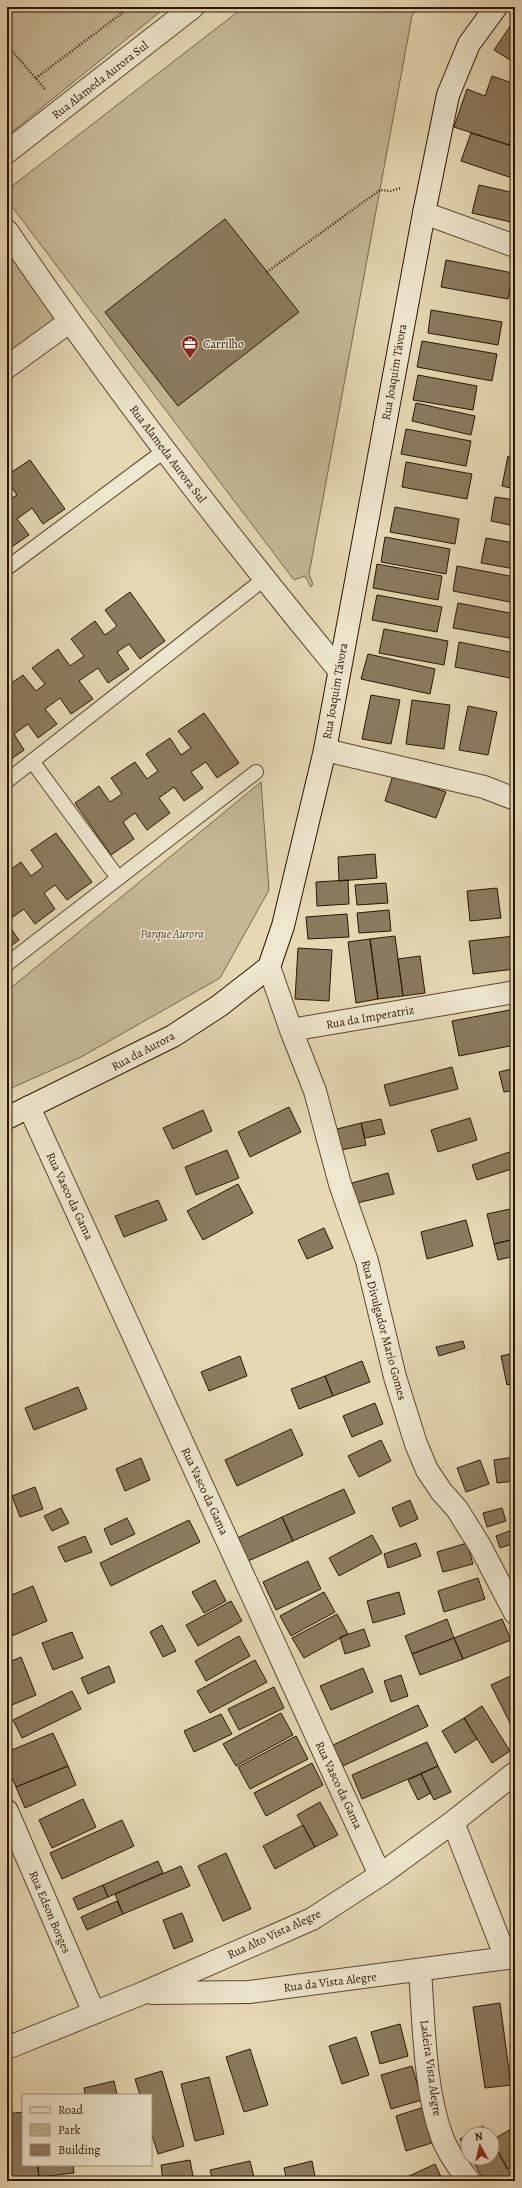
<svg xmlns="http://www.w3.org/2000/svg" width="522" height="2188" font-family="Alegreya,serif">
<rect width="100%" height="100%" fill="#e5d8b3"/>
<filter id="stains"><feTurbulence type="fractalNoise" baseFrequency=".005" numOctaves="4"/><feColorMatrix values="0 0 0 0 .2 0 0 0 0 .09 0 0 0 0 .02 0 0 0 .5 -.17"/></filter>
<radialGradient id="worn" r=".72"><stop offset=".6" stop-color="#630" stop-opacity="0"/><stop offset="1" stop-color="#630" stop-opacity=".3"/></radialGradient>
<!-- green -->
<path fill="#c5b795" stroke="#78664b" d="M7,7h159l-159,129z
M244,7h174l-6,9 -103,558 4,10 -2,3 -6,-11 -11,4 -287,-380v-10z
M7,231l62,91 -62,45z
M261,782l8,108 -49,88 -139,79 -74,33v-99z"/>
<!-- building -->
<path fill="#8b7a5e" stroke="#2a1501" d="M515,19v44l-21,-13z
M492,76l23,8v42l-6,19 -55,-18 13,-38 18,7z
M471,133l44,14v32l-54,-18z
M479,185l36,8v30l-43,-10z
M225,219l74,93 -121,94 -73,-94z
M446,260l67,13 -5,26 -67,-12z
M431,310l71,12 -4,23 -70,-12z
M422,341l75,13 -5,27 -75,-14z
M418,375l59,11 -4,24 -60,-10z
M416,403l59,13 -4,19 -59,-14z
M406,429l65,12 -5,25 -65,-12z
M508,456l7,2v31l-13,-3z
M30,460l35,49 -22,15 -11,-16 -15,11 12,16 -19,13 -3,-4v-43l10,-6 -10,-14v-6z
M406,462l66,12 -5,25 -65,-12z
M495,497l20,3v26l-24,-5z
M395,507l64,12 -4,25 -65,-12z
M385,537l65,12 -4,25 -65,-12z
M486,538l29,5v26l-34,-6z
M377,564l65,12 -4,24 -65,-12z
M457,566l58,11v26l-62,-12z
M130,592l35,49 -25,18 -11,-15 -12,8 12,17 -21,14 -10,-15 -19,13 14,18 -22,15 -11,-16 -15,11 12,15 -19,14 -10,-14 -14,10 10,16 -17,12v-51l5,-4 -5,-7v-14l16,-11 13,16 9,-7 -13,-16 26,-19 12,17 14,-10 -13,-17 24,-18 10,14 12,-9 -12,-16z
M377,595l65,12 -5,25 -65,-12z
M458,603l57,11v25l-62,-11z
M384,629l64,12 -4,24 -65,-12z
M459,642l56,11v26l-60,-12z
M368,654l67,15 -5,25 -69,-15z
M371,695l29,5 -9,44 -29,-5z
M412,700l38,5 -6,44 -38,-5z
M468,706l29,6 -9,43 -29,-5z
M204,713l35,50 -22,15 -11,-16 -15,10 12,16 -19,13 -10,-14 -15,11 11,15 -23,17 -12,-17 -12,9 11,17 -23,16 -36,-52 24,-17 11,16 12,-8 -11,-16 24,-16 12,17 11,-8 -12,-17 24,-16 11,17 10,-7 -13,-17z
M393,775l53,17 -10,26 -51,-17z
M56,833l36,49 -25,18 -12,-15 -11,8 11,16 -20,15 -11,-15 -17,12v-22l3,-2 -3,-4v-21l14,-10 10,14 12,-9 -12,-17z
M375,854l2,24 -38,3 -1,-24z
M348,880l1,24 -32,2 -1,-24z
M386,883l2,20 -31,2 -2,-20z
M497,888l4,30 -31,3 -3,-30z
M389,910l2,21 -32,2 -2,-20z
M347,914l2,23 -41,2 -2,-22z
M7,923l12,17 -12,9z
M395,936l8,60 -25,3 -8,-60z
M515,936v33l-42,5 -4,-33z
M370,939l8,60 -22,4 -8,-61z
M298,948l34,2 -3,51 -34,-2z
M420,956l5,37 -22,3 -5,-37z
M515,1009v36l-56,11 -7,-35z
M452,1067l6,22 -68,17 -6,-21z
M515,1068v22l-11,2 -5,-20z
M289,1107l12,25 -51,25 -12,-25z
M203,1110l9,21 -39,18 -10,-21z
M470,1118l7,22 -39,12 -7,-22z
M381,1119l4,15 -20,4 -4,-15z
M361,1123l5,22 -25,5 -4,-21z
M227,1150l12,28 -43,17 -11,-28z
M515,1150v18l-38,12 -5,-15z
M388,1173l6,21 -37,9 -5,-20z
M238,1184l15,29 -50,27 -16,-29z
M158,1200l9,20 -43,17 -9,-21z
M515,1208v31l-21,5 -7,-30z
M466,1220l7,26 -46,13 -6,-27z
M324,1228l9,20 -26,11 -9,-19z
M515,1239v17l-17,4 -4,-16z
M463,1341l2,7 -26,8 -3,-9z
M515,1353v30l-8,2 -6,-29z
M240,1356l7,20 -38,15 -8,-19z
M362,1361l8,21 -37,14 -8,-20z
M325,1376l8,20 -34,13 -8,-20z
M78,1387l9,22 -53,21 -9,-22z
M375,1403l8,21 -31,13 -9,-21z
M291,1429l12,26 -66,31 -12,-26z
M381,1440l10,21 -32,16 -11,-21z
M515,1457v24l-18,2 -3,-23z
M141,1458l9,22 -25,11 -9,-22z
M480,1460l9,24 -23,8 -9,-24z
M35,1487l8,22 -23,8 -8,-21z
M344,1489l11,24 -62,28 -11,-24z
M410,1500l8,19 -18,8 -8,-19z
M61,1508l8,15 -17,8 -8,-15z
M502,1508l4,13 -19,6 -4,-14z
M282,1517l11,24 -47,21 -11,-23z
M127,1518l8,16 -24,11 -7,-16z
M189,1520l11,22 -89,44 -11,-23z
M515,1529v14l-15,5 -4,-12z
M372,1535l10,18 -43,23 -10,-18z
M85,1536l7,16 -27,10 -7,-15z
M416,1543l5,13 -33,12 -4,-14z
M467,1543l6,21 -30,8 -6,-20z
M308,1561l13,28 -45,21 -13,-28z
M478,1578l7,21 -41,13 -6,-21z
M215,1580l11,21 -22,12 -12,-21z
M33,1586l14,35 -40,17v-41z
M324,1592l11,20 -44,24 -11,-20z
M399,1592l6,22 -32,9 -6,-22z
M231,1601l11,20 -44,25 -12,-21z
M337,1614l11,20 -44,24 -12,-20z
M447,1619l7,19 -42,16 -7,-18z
M502,1619l9,21 -48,19 -9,-21z
M162,1625l14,26 -13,6 -13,-25z
M364,1629l6,17 -25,8 -5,-17z
M72,1632l11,26 -30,12 -11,-27z
M239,1636l11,20 -44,25 -11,-20z
M454,1638l9,21 -43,16 -8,-21z
M21,1657l15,38 -29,12v-44z
M255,1660l12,22 -57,31 -13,-22z
M109,1666l6,16 -27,12 -7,-16z
M363,1668l10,24 -42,18 -11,-24z
M515,1674v52l-3,1 -21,-42z
M401,1675l7,21 -17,6 -7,-21z
M274,1687l10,21 -45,22 -11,-21z
M72,1691l9,18 -59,29 -9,-18z
M418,1705l10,21 -85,40 -10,-21z
M482,1706l28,45 -18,12 -28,-45z
M281,1713l12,22 -57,31 -13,-22z
M221,1714l11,20 -38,18 -10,-21z
M464,1718l13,21 -22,14 -13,-22z
M53,1733l15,33 -52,21 -9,-21v-14z
M296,1736l12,23 -58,30 -12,-22z
M427,1742l11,24 -76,33 -10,-24z
M312,1763l11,22 -57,31 -12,-23z
M68,1766l8,19 -51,23 -9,-21z
M438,1766l13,26 -17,8 -13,-26z
M421,1774l10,19 -13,7 -10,-20z
M83,1799l13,28 -44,21 -13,-28z
M320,1802l18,33 -23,12 -18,-32z
M122,1820l12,26 -72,33 -12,-26z
M303,1825l12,22 -40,22 -12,-23z
M226,1853l25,56 -28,12 -25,-55z
M158,1861l5,12 -55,24 -5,-12z
M181,1866l9,20 -67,28 -8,-20z
M103,1885l5,12 -30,13 -5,-12z
M117,1901l6,13 -36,16 -6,-13z
M182,1913l11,28 -19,8 -11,-29z
M500,2003l11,82 -26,3 -12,-81z
M400,2024l8,32 -28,8 -9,-32z
M356,2037l13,38 -27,9 -13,-38z
M250,2049l18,56 -24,7 -18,-55z
M412,2066l10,34 -31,9 -10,-34z
M162,2071l22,75 -26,8 -7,-22v-37h-11l-5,-16z
M209,2077l15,57 -29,7 -14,-57z
M114,2081l3,14h-32l-1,-7z
M424,2107l11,35 -29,9 -10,-35z
M23,2112v53h14l2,12 -27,3 -5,-41v-25z
M483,2126l4,8h-18z
M513,2128l2,3v34l-7,4 -16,-29z
M468,2135v19l-8,-15z
M492,2142l21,37 -3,2h-26l-13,-23h21z
M190,2160l4,21h-31l-2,-16z
M250,2161l5,20h-42l-3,-11z
M312,2161l4,20h-29l-3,-13z
M435,2164l8,17h-32l-2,-5z
M38,2165h35l1,8 -35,4z
M7,2169l3,12h-3z"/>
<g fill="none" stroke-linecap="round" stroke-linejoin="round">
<!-- service casing -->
<g stroke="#59462e" stroke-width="16">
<path id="service" d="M7,568l157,-117
M32,761l86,117
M7,781l257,-202
M7,964l249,-192"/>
</g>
<!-- minor casing -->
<g stroke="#59462e" stroke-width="24">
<path id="minor" d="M7,152l186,-145
M424,213l91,33
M7,231c103,152 215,297 331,438
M7,367l62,-45
M325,750l159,37 31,12
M269,967l22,63 224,-38
M291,1030l24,61 25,93 27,77 28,116 21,67 11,26 14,21 16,18 23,37 35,67
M29,1107l351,768
M7,1811l87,202
M453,1822l53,136
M420,1971c4,52 4,117 22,166 6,16 17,31 27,44
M152,1993l97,-1 266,-35
M7,2048l136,-55 169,-74 68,-44 73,-53 62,-49"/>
</g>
<!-- secondary casing -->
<g stroke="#2a1501" stroke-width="24">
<path id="secondary" d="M7,1118l166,-82 46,-30 50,-39 14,-41 42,-176 99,-537 24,-118 21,-51 27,-37"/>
</g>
<!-- path -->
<path stroke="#2a1501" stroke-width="2.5" stroke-dasharray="1 2" stroke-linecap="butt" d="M7,45l38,44
M36,78l94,-71
M267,272l113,-82 11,1 10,-3"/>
<!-- service -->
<use href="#service" stroke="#eee6ce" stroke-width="14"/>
<!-- minor -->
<use href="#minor" stroke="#eee6ce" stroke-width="22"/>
<!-- secondary -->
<use href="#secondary" stroke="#eee6ce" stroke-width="22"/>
</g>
<!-- icons -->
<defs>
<g id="office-pin" transform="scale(0.9)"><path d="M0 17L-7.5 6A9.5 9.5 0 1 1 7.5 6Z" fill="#8f2418" stroke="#eee6ce"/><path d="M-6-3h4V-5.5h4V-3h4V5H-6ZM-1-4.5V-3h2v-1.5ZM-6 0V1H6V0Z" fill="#fff"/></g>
</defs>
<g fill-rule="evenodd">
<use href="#office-pin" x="190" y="344"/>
</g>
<g text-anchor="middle" stroke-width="3" stroke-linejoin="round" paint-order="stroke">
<!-- street labels -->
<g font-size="12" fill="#2a1501" stroke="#eee6ce">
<text transform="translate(100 80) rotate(-38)" y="4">Rua Alameda Aurora Sul</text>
<text transform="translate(394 372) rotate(-80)" y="4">Rua Joaquim Távora</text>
<text transform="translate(168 454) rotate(53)" y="4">Rua Alameda Aurora Sul</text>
<text transform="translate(335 691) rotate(-80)" y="4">Rua Joaquim Távora</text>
<text transform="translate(370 1017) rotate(-10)" y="4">Rua da Imperatriz</text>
<text transform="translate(143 1051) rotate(-28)" y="4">Rua da Aurora</text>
<text transform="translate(70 1196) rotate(65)" y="4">Rua Vasco da Gama</text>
<text transform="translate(384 1330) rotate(75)" y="4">Rua Divulgador Mario Gomes</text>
<text transform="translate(205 1491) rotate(65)" y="4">Rua Vasco da Gama</text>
<text transform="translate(339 1785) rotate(65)" y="4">Rua Vasco da Gama</text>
<text transform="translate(50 1912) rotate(67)" y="4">Rua Edson Borges</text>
<text transform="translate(274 1934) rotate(-25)" y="4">Rua Alto Vista Alegre</text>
<text transform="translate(330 1982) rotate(-7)" y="4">Rua da Vista Alegre</text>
<text transform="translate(431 2068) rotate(82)" y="4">Ladeira Vista Alegre</text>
</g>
<!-- poi labels -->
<g font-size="12" fill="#2a1501" stroke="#eee6ce" text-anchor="start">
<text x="203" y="348">Carrilho</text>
</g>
<!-- park labels -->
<g font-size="12" font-style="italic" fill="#58462d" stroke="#eee6ce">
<text x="172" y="938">Parque Aurora</text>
</g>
</g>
<!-- margin -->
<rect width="522" height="2188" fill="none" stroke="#e5d8b3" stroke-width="24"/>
<rect x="8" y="8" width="506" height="2172" fill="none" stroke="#2a1501" stroke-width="2"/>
<rect x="12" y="12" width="498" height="2164" fill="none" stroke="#2a1501"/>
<!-- legend -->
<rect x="22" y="2094" width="130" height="72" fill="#eee6ce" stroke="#a0927c"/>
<rect x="30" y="2107" width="20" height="6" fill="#eee6ce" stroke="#a0927c"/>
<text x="58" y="2114" font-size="12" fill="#2a1501">Road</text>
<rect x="30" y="2124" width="20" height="12" fill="#c5b795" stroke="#a0927c"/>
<text x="58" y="2134" font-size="12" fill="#2a1501">Park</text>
<rect x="30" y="2144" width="20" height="12" fill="#8b7a5e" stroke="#a0927c"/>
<text x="58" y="2154" font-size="12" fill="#2a1501">Building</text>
<!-- north arrow -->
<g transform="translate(480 2146) rotate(352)"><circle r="19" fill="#eee6ce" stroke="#a0927c"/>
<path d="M0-3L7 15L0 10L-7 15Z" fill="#8f2418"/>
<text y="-6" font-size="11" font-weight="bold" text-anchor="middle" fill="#2a1501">N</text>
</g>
<rect width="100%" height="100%" filter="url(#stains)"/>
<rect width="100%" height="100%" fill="url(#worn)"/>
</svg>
